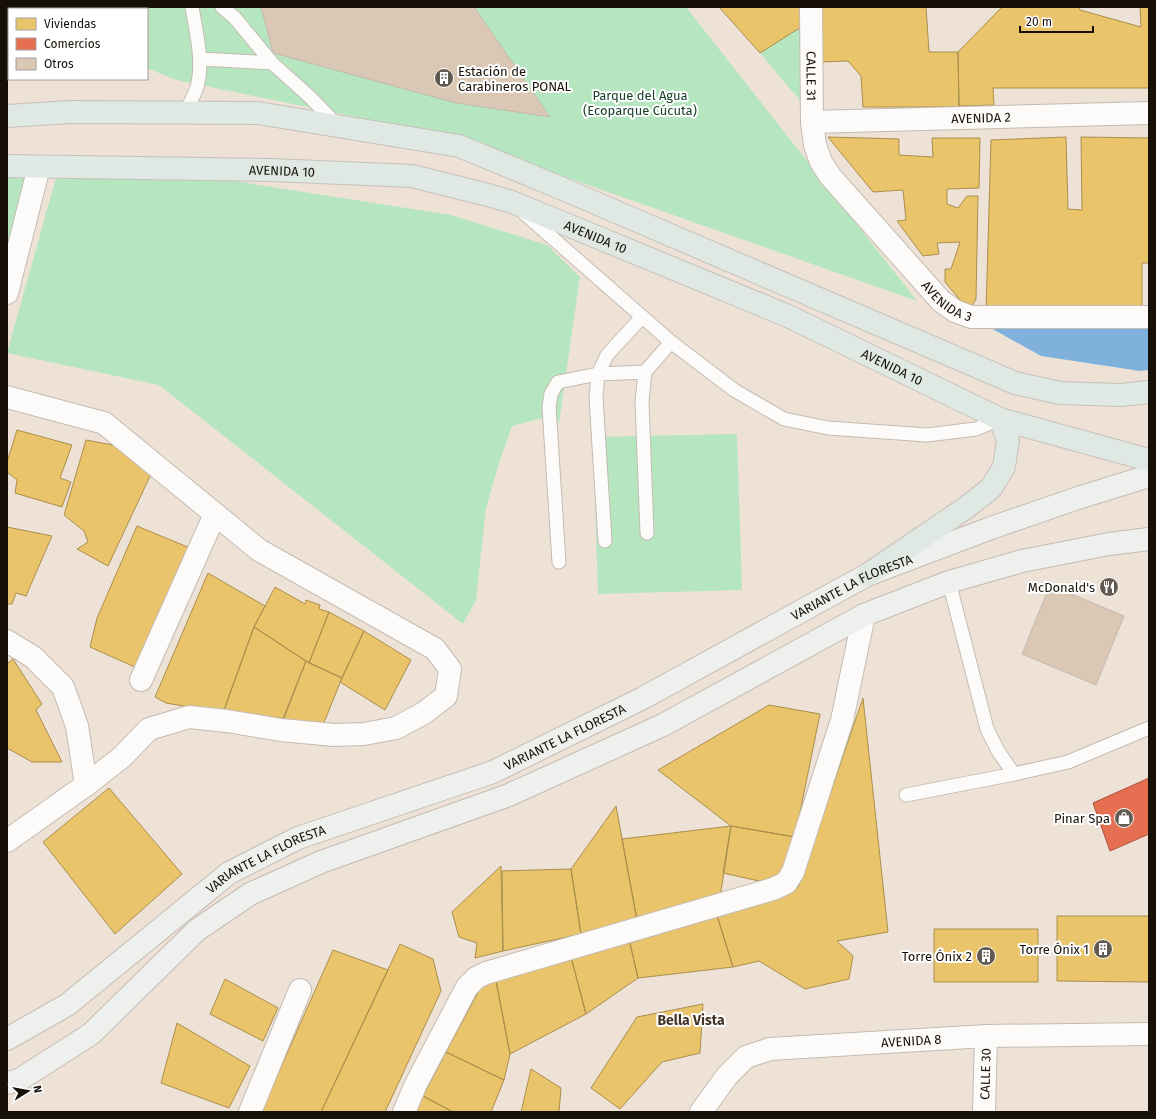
<svg xmlns="http://www.w3.org/2000/svg" width="1156" height="1119" font-family="'Fira Sans',sans-serif">
<rect width="100%" height="100%" fill="#eee2d7"/>
<!-- green -->
<path fill="#b6e6c0" d="M7,7h679l231,294 -468,-165 -273,-56 -29,-12v-59h-138v1l-2,-1z
M798,29l8,1 2,80 -48,-57z
M7,172l18,7 -18,73z
M57,174l144,2 250,39 96,30 33,32 -21,146 -16,-5 -31,8 -13,37 -13,45 -10,92 -13,24 -304,-239 -152,-32z
M737,434l5,156 -144,4 -5,-157z"/>
<!-- water -->
<path fill="#80b1dd" d="M982,323l167,2v45l-9,1 -99,-15z"/>
<!-- homes -->
<path fill="#e9c46a" stroke="#aa8e4d" d="M719,7h87v23l-8,-1 -38,24z
M818,7h108l3,45h29l1,55h-96l-2,-31 -13,-15 -31,1z
M1002,7h77l1,3 61,17 -1,-20h9v81h-156l1,17 -35,1 -1,-54z
M828,137l71,2v16l34,2 -1,-19h48l-1,50 -32,1v15l11,4 9,-12h11l-2,103 -7,12 -24,-29v-13h6l9,-27 -23,1 2,11 -16,2 -26,-35 9,-1 -3,-30 -30,2z
M1066,137l2,72 14,1 -1,-73 68,1v125h-7v45l-156,3 5,-171z
M17,430l55,15 -12,33 11,4 -9,25 -47,-14 2,-13 -10,-8v-10z
M86,440l32,6 34,26 -44,94 -31,-17 11,-7 -4,-11 -20,-16z
M137,526l53,22 -53,120 -47,-21 7,-29z
M7,527l45,9 -26,60 -10,-3 -4,11h-5z
M208,573l57,33 -11,21 -31,86 -57,-10 -11,-6z
M275,587l30,17 1,-4 14,5 -1,4 10,3 -20,51 -55,-36z
M329,612l35,19 -22,47 -33,-15z
M254,627l52,34 -26,65 -59,-8z
M364,631l47,29 -26,50 -45,-28z
M13,659l29,45 -6,6 26,52h-30l-25,-14v-84z
M306,661l36,17 -19,47 -40,-4z
M863,698l25,234 -51,9 16,15 -4,23 -44,10 -46,-28 -26,6 -17,-55 82,-25z
M769,705l51,9 -25,123 -64,-11 -73,-56z
M109,788l73,86 -67,60 -72,-92z
M616,806l21,114 -56,14 -10,-65z
M731,826l64,11 -18,48 -54,-12z
M731,826l-11,72 -83,22 -15,-81z
M501,866l2,85 -28,7 2,-15 -18,-6 -7,-25z
M571,869l10,65 -78,17 -1,-80z
M716,912l17,55 -95,11 -9,-39z
M1057,916h92v66l-92,-1z
M934,929h104v53h-104z
M629,939l9,39 -52,36 -15,-57z
M400,944l33,15 8,32 -56,121h-64z
M333,950l55,20 -67,142h-60z
M571,957l15,57 -76,40 -14,-73z
M225,979l53,29 -15,33 -53,-27z
M496,981l14,73 -6,26 -58,-28 36,-67z
M703,1004l-3,49 -38,9 -42,47 -29,-21 46,-71z
M177,1023l73,43 -21,42 -68,-25z
M446,1052l58,28 -13,32h-38l-30,-16z
M531,1069l30,19 -2,24h-38z
M423,1096l30,16h-38z"/>
<!-- shops -->
<path fill="#e76f51" stroke="#a9523b" d="M1149,778v56l-39,17 -17,-48z"/>
<!-- building -->
<path fill="#dbc8b4" stroke="#c2b9b0" d="M261,7h213l76,110 -94,-14 -183,-50z
M1050,585l74,31 -28,69 -74,-31z"/>
<g fill="none" stroke-linecap="round" stroke-linejoin="round">
<!-- service casing -->
<g stroke="#c4bbb2" stroke-width="15">
<path id="service" d="M222,7l13,11 37,45 38,34 27,28
M200,59l72,4
M185,113c4,-8 9,-17 12,-26 7,-25 -1,-55 -5,-80
M524,213l147,129 63,48 50,29 44,9 99,7 49,-6 24,-10
M647,533l-5,-131 3,-30 26,-30
M605,541l-9,-143 2,-24 9,-19 35,-38
M559,562l-10,-155 2,-13 7,-12 40,-8 47,-2
M949,582l38,147 11,22 16,23 54,-12 81,-34
M906,795l108,-21"/>
</g>
<!-- minor casing -->
<g stroke="#c4bbb2" stroke-width="24">
<g id="minor">
<path id="s1" d="M811,7l1,115 3,23 6,17 9,14 111,125 14,10 16,6h178"/>
<path id="s2" d="M812,122l337,-9"/>
<path d="M7,293l32,-126"/>
<path d="M7,397l97,26 155,127 176,99 15,20 -4,27 -22,17 -28,15 -32,6 -30,1 -53,-5 -54,-9 -38,-4 -40,12 -27,28 -36,28 -79,56"/>
<path d="M7,641l26,16 30,30 14,39 9,59"/>
<path d="M141,680l74,-166"/>
<path d="M250,1112l50,-122"/>
<path d="M404,1112l12,-28 51,-97 9,-9 10,-5 287,-84 13,-6 7,-11 49,-152 22,-105"/>
<path id="s3" d="M701,1112l26,-36 19,-19 24,-8 216,-13 163,-2"/>
<path id="s4" d="M984,1112l2,-76"/>
</g>
</g>
<!-- secondary casing -->
<g stroke="#c4bbb2" stroke-width="24">
<g id="secondary">
<path id="s5" d="M7,1039l60,-34 162,-132 69,-35 195,-66 150,-74 224,-123 124,-47 90,-31 68,-21"/>
<path d="M7,1083l12,-3 72,-46 106,-104 53,-36 71,-32 188,-67 154,-70 201,-110 85,-33 73,-21 87,-17 40,-5"/>
</g>
</g>
<!-- primary casing -->
<g stroke="#c6c0bb" stroke-width="24">
<g id="primary">
<path d="M7,116l64,-4 187,1 201,33 97,40 459,197 45,10 60,2 29,-3"/>
<path id="s6" d="M7,166l265,4 140,6 76,19 24,7 276,114 212,103 149,41"/>
<path d="M867,575l100,-68 24,-19 13,-21 4,-27 -8,-21"/>
</g>
</g>
<!-- service -->
<use href="#service" stroke="#fcfbf9" stroke-width="13"/>
<!-- minor -->
<use href="#minor" stroke="#fcfbf9" stroke-width="22"/>
<!-- secondary -->
<use href="#secondary" stroke="#eef0ed" stroke-width="22"/>
<!-- primary -->
<use href="#primary" stroke="#dfe8e2" stroke-width="22"/>
</g>
<!-- icons -->
<defs>
<g id="building-disc" transform="scale(1)"><circle r="9.5" fill="#625a51" stroke="#fff"/><path d="M-4-6H4V6H1V3H-1V6H-4ZM-2.5-4.3h1.7v1.8h-1.7ZM.8-4.3h1.7v1.8H.8ZM-2.5-1h1.7V.8h-1.7ZM.8-1h1.7V.8H.8Z" fill="#fff"/></g>
<g id="restaurant-disc" transform="scale(1)"><circle r="9.5" fill="#625a51" stroke="#fff"/><path d="M-5-6h1v4h1v-4h1v4h1v-4h1v5L-1.5 .5V6h-2V.5L-5-1ZM5-6V6H3V1.5H1.5Q1.5-4 5-6Z" fill="#fff"/></g>
<g id="shop-disc" transform="scale(1)"><circle r="9.5" fill="#625a51" stroke="#fff"/><path d="M-5-2.5h2.3a2.7 3.5 0 0 1 5.4 0H5L5.5 6h-11ZM-1.5-2.5h3a1.5 2.3 0 0 0-3 0Z" fill="#fff"/></g>
</defs>
<g fill-rule="evenodd">
<use href="#building-disc" x="444" y="78"/>
<use href="#restaurant-disc" x="1109" y="587"/>
<use href="#shop-disc" x="1124" y="818"/>
<use href="#building-disc" x="1103" y="949"/>
<use href="#building-disc" x="986" y="956"/>
</g>
<g text-anchor="middle" stroke-width="4" stroke-linejoin="round" paint-order="stroke">
<!-- poi labels -->
<g font-size="13" fill="#171009" stroke="#fff" text-anchor="end">
<text x="458" y="76" text-anchor="start">Estación de<tspan x="458" dy="15">Carabineros PONAL</tspan></text>
<text x="1095" y="592">McDonald's</text>
<text x="1110" y="823">Pinar Spa</text>
<text x="1089" y="954">Torre Ónix 1</text>
<text x="972" y="961">Torre Ónix 2</text>
</g>
<!-- street labels -->
<g font-size="13" fill="#171009" stroke="#fff">
<text dy="5" stroke="none"><textPath href="#s1" startOffset="69">CALLE 31</textPath></text>
<text dy="5" stroke="none"><textPath href="#s2" startOffset="169">AVENIDA 2</textPath></text>
<text dy="5" stroke="none"><textPath href="#s6" startOffset="275">AVENIDA 10</textPath></text>
<text dy="5" stroke="none"><textPath href="#s6" startOffset="599">AVENIDA 10</textPath></text>
<text dy="5" stroke="none"><textPath href="#s1" startOffset="345">AVENIDA 3</textPath></text>
<text dy="5" stroke="none"><textPath href="#s6" startOffset="923">AVENIDA 10</textPath></text>
<text dy="5" stroke="none"><textPath href="#s5" startOffset="965">VARIANTE LA FLORESTA</textPath></text>
<text dy="5" stroke="none"><textPath href="#s5" startOffset="641">VARIANTE LA FLORESTA</textPath></text>
<text dy="5" stroke="none"><textPath href="#s5" startOffset="317">VARIANTE LA FLORESTA</textPath></text>
<text dy="5" stroke="none"><textPath href="#s3" startOffset="238">AVENIDA 8</textPath></text>
<text dy="5" stroke="none"><textPath href="#s4" startOffset="38">CALLE 30</textPath></text>
</g>
<!-- park labels -->
<g font-size="13" fill="#174029" stroke="#fff">
<text x="640" y="100">Parque del Agua<tspan x="640" dy="15">(Ecoparque Cúcuta)</tspan></text>
</g>
<!-- neighbourhood labels -->
<g font-size="14" font-weight="bold" fill="#443324" stroke="#fff">
<text x="691" y="1025">Bella Vista</text>
</g>
</g>
<!-- border -->
<rect width="1156" height="1119" fill="none" stroke="#171009" stroke-width="16"/>
<!-- legend -->
<rect x="8" y="8" width="140" height="72" fill="#ffffff" stroke="#a29f9d"/>
<rect x="16" y="18" width="20" height="12" fill="#e9c46a" stroke="#a29f9d"/>
<text x="44" y="28" font-size="12" fill="#171009">Viviendas</text>
<rect x="16" y="38" width="20" height="12" fill="#e76f51" stroke="#a29f9d"/>
<text x="44" y="48" font-size="12" fill="#171009">Comercios</text>
<rect x="16" y="58" width="20" height="12" fill="#dbc8b4" stroke="#a29f9d"/>
<text x="44" y="68" font-size="12" fill="#171009">Otros</text>
<!-- north arrow -->
<g transform="translate(28 1091) rotate(79)" stroke="#ffffff" stroke-width="3" paint-order="stroke">
<path d="M0-3L7 15L0 10L-7 15Z" fill="#171009"/>
<text y="-6" font-size="11" font-weight="bold" text-anchor="middle" fill="#171009">N</text>
</g>
<!-- scale -->
<path d="M1020 26v6h73v-6" fill="none" stroke="#171009" stroke-width="2"/>
<text x="1026" y="26" font-size="12" fill="#171009" stroke="#ffffff" stroke-width="3" paint-order="stroke">20 m</text>
</svg>
